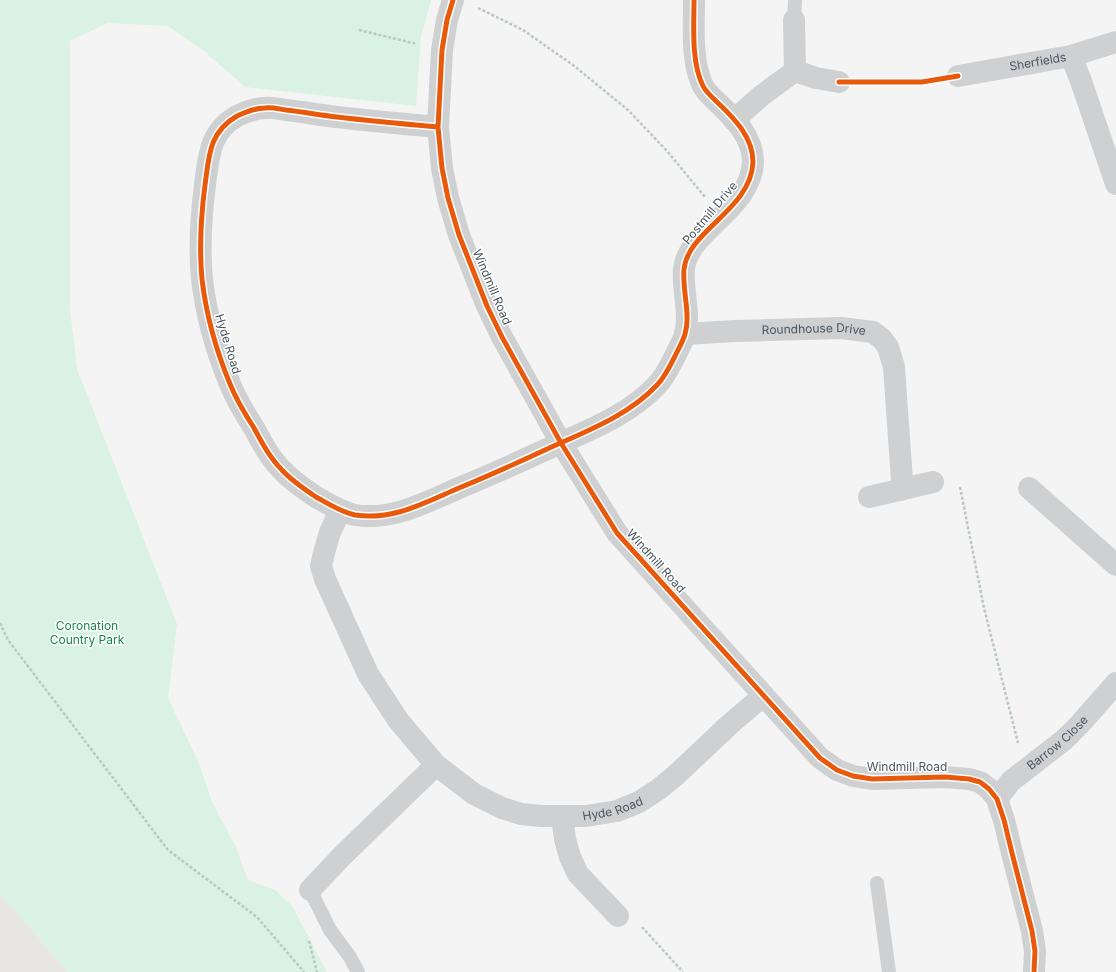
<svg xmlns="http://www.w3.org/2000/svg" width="1116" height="972" font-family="Inter,sans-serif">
<rect width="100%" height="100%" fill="#f4f4f4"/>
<!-- commercial -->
<path fill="#e8e7e3" d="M0,893l68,79h-68z"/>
<!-- green -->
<path fill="#d9f2e3" d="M0,0h431l-10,37 -5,69 -171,-19 -41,-36 -36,-25 -61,-3 -37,18v268l7,60 100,255 -9,74 30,63 14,41 23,43 13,35 27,10 17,16 35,66h-259l-68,-79z"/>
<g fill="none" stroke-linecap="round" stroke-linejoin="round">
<!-- path -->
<path stroke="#bcc7c4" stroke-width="2.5" stroke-dasharray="3 2" stroke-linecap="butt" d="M478,8l45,22 50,35 55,45 39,41 38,46
M359,30l58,14
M960,487l24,121 34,135
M0,623l8,17 160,210 89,67 47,55
M642,927l41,45
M309,941l8,31"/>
<!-- service -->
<path stroke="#ced0d2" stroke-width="14" d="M794,20l1,-20
M877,883l12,89
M310,890l20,40 20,27 8,15"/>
<!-- minor -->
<g stroke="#ced0d2" stroke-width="22">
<path d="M453,0l-6,20 -5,30 -4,77 4,41 6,30 11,37 28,71 15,31 59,106 56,90 203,225 17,12 16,6 19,3 73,-2 24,2 11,3 9,7 8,10 7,21 8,33 20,78 3,20 -1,21"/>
<path d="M794,20l1,51"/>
<path d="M1071,56l10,25 35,103"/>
<path id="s1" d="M958,76l113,-20 45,-14"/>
<path d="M734,120l27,-24 34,-25 21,7 23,4"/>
<path d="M438,127c-34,-3 -68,-6 -101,-10 -17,-2 -34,-5 -51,-7 -7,-1 -14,-3 -21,-2 -10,0 -19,4 -28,8 -28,16 -28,40 -32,69 -4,31 -6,62 -3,94 4,35 14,71 28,105 6,15 15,30 24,44 8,15 16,30 28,42 10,11 22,19 34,27 13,7 25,15 39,18 38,6 71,-13 104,-27 29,-12 58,-25 86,-38 39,-18 82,-33 112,-65 8,-8 14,-21 19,-31 3,-6 7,-13 9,-20 6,-19 -3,-44 -1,-65 4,-39 67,-59 69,-107 0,-25 -19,-44 -36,-60 -5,-5 -11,-10 -14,-16 -12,-24 -9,-60 -9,-86"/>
<path id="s2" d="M685,334l50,-3 106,-3 32,4 9,7 6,8 6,20 8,114 -1,9"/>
<path d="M1029,488l87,77"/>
<path d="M869,497l64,-15"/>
<path id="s3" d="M340,511l-10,21 -6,21 -3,13 4,13 43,95 13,20 17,26 38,45 38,29 28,14 19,6 20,2h45l31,-5 22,-9 20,-13 17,-14 53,-50 34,-29"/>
<path id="s4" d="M997,799l14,-18 53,-41 16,-16 36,-41"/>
<path d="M562,817l3,22 5,18 8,17 40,42"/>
<path d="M310,890l32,-34 94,-91"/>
</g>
<!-- cycleway casing -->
<g stroke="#fff" stroke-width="8">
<path id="cycleway" d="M453,0l-6,20 -5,30 -4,77 4,41 6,30 11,37 28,71 15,31 59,106 56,90 203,225 17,12 16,6 19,3 73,-2 24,2 11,3 9,7 8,10 7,21 8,33 20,78 3,20 -1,21
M839,82h83l36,-6
M438,127c-34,-3 -68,-6 -101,-10 -17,-2 -34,-5 -51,-7 -7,-1 -14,-3 -21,-2 -10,0 -19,4 -28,8 -28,16 -28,40 -32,69 -4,31 -6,62 -3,94 4,35 14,71 28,105 6,15 15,30 24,44 8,15 16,30 28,42 10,11 22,19 34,27 13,7 25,15 39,18 38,6 71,-13 104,-27 29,-12 58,-25 86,-38 39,-18 82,-33 112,-65 8,-8 14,-21 19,-31 3,-6 7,-13 9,-20 6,-19 -3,-44 -1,-65 4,-39 67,-59 69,-107 0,-25 -19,-44 -36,-60 -5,-5 -11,-10 -14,-16 -12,-24 -9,-60 -9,-86"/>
</g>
<!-- cycleway -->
<use href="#cycleway" stroke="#e8590c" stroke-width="5"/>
</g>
<g text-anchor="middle" stroke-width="3" stroke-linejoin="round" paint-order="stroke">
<!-- street labels -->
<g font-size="12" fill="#4a5661" stroke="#fff">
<text dy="4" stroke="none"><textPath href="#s1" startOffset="81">Sherfields</textPath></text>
<text transform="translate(710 213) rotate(-50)" y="4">Postmill Drive</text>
<text transform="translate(492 287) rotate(67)" y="4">Windmill Road</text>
<text dy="4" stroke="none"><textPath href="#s2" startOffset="129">Roundhouse Drive</textPath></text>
<text transform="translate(228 344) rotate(73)" y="4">Hyde Road</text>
<text transform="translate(656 561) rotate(48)" y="4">Windmill Road</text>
<text dy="4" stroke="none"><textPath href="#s4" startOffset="83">Barrow Close</textPath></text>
<text x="907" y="771">Windmill Road</text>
<text dy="4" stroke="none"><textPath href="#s3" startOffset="482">Hyde Road</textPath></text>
</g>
<!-- park labels -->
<g font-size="12" fill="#17864f" stroke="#fff">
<text x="87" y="630">Coronation<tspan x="87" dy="14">Country Park</tspan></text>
</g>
</g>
</svg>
